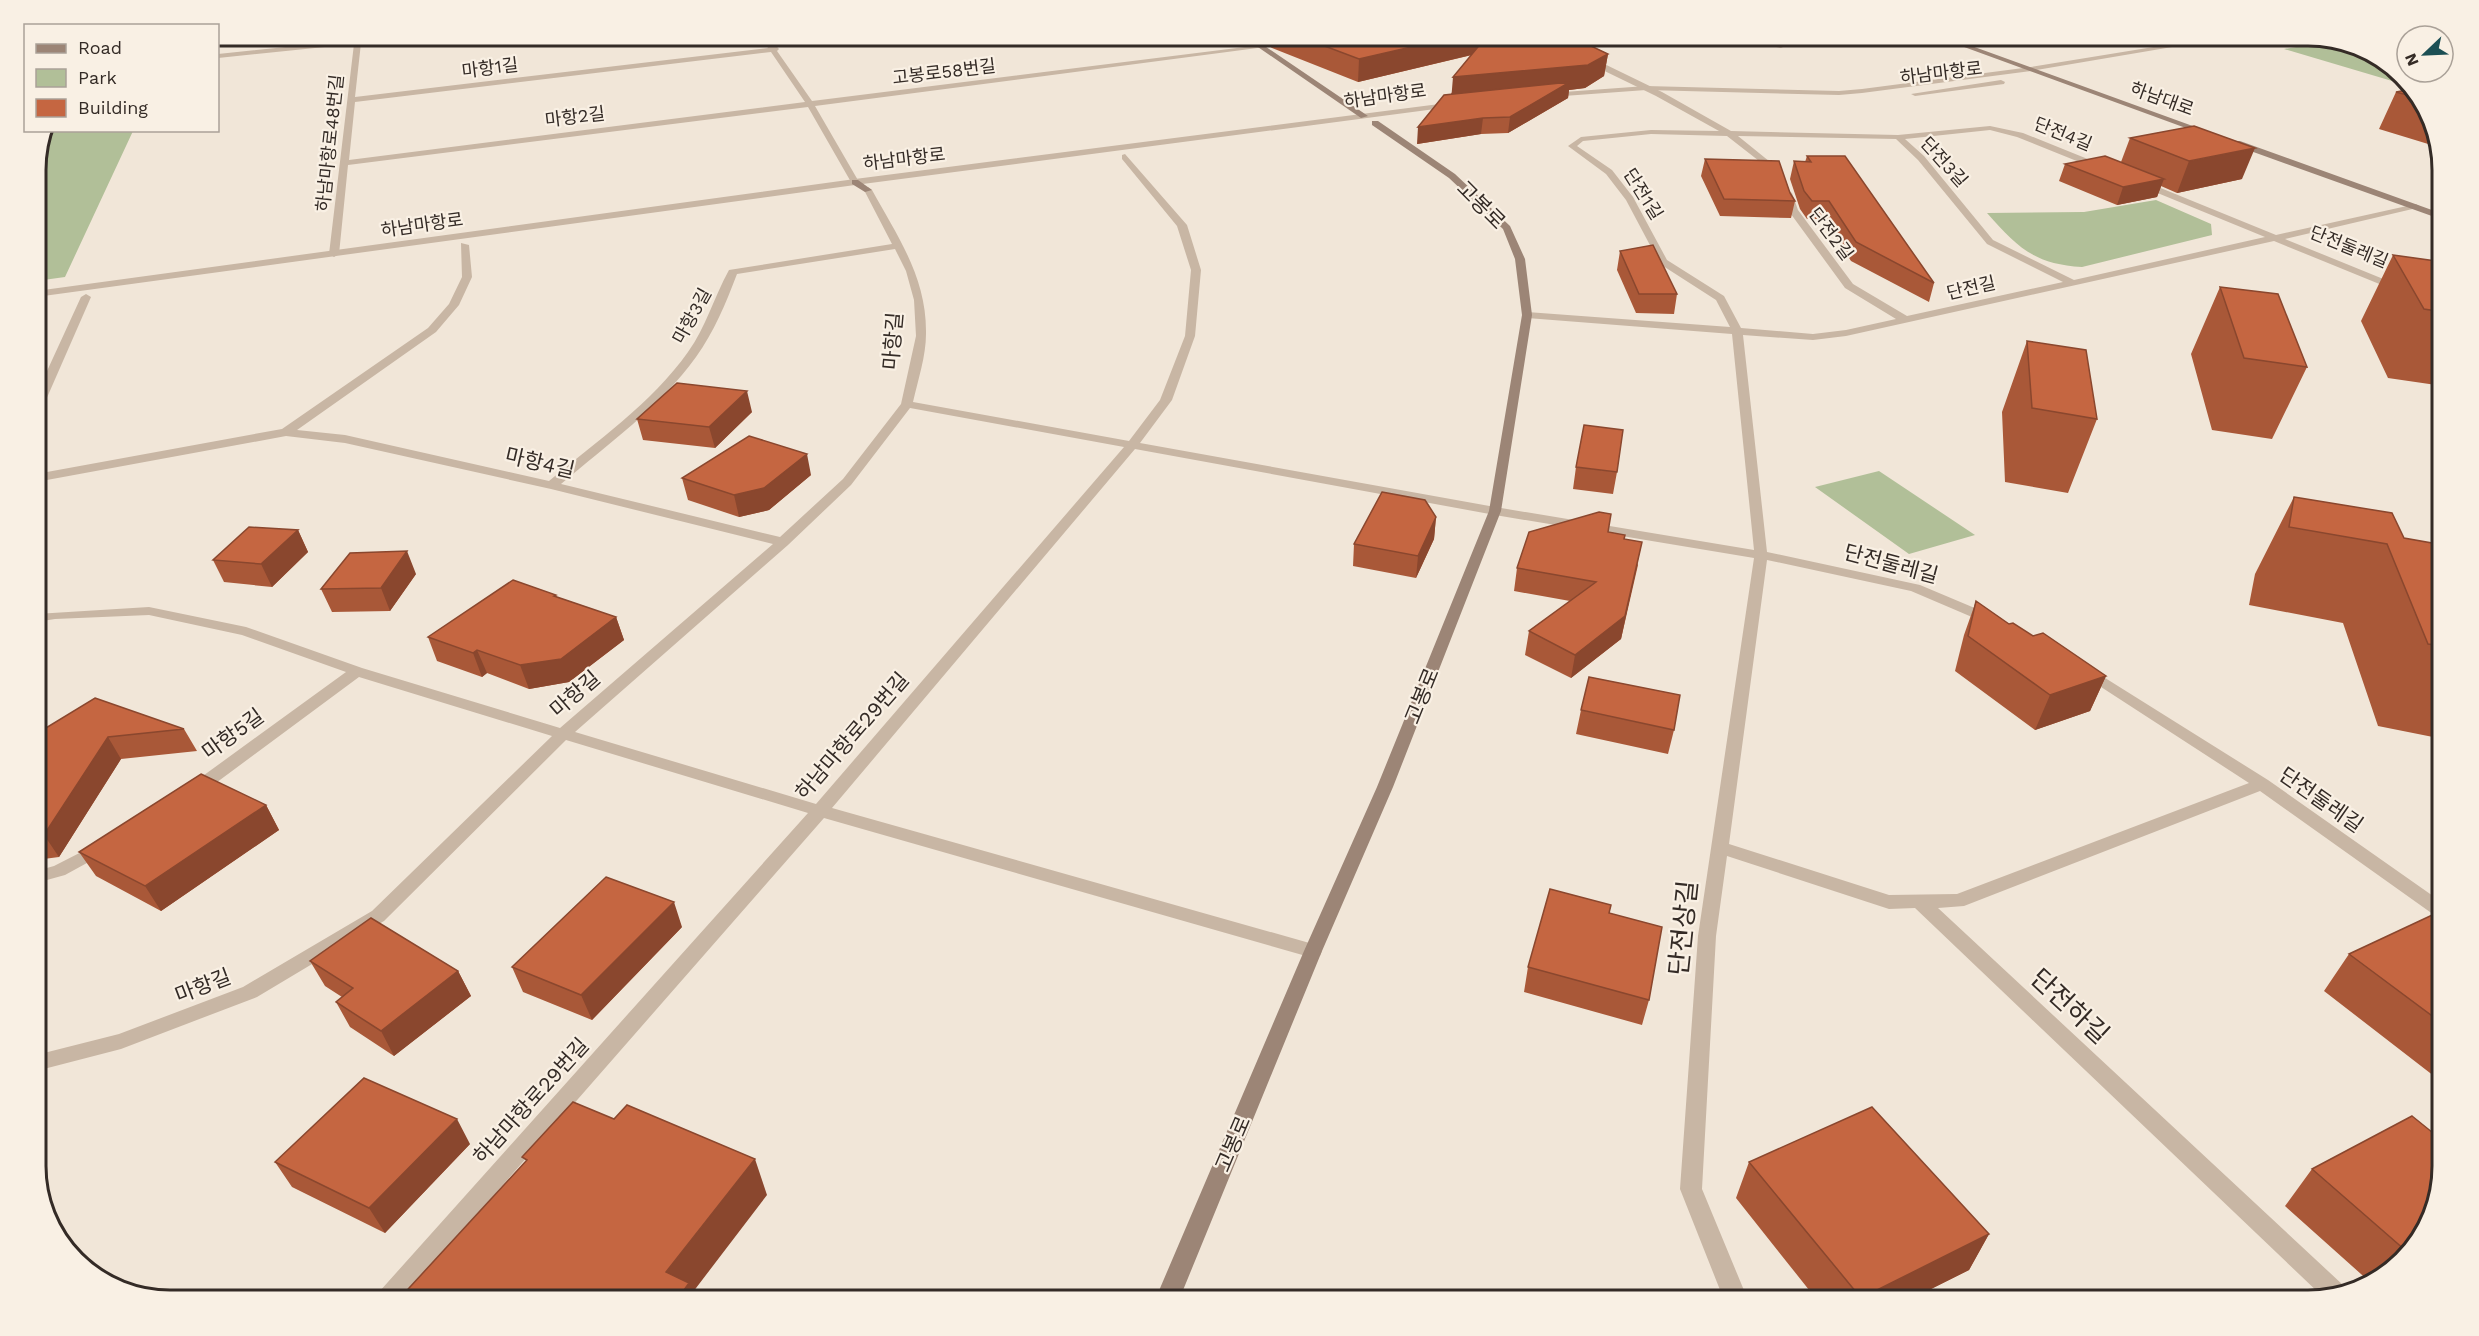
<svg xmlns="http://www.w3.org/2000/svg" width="2479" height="1336" font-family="'Work Sans','Noto Sans KR',sans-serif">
<rect width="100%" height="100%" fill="#f1e6d8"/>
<!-- green -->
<path fill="#b1bf98" d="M2331,41l37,9 41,36 -125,-37z
M44,131h89l-68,146 -29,4v-119z
M2156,200l55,24 1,11 -130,32c-48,-3 -65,-20 -95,-54l97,-1z
M1879,471l96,64 -66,19 -94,-67z"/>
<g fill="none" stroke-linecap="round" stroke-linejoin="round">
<!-- minor -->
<path fill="#c8b6a4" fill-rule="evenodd" d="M355,36h6v3l54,-3 -54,7 -6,54 413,-49 -7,-12h6l12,13 -2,2 35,50 449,-56 4,2 -450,59 44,76 -4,3 -4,-3 -43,-75 -460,58 -9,89 -5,3 -5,-3 25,-210 -136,14v-4l136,-14zM771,52l34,50 -456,58 6,-58z
M1606,36h18l-62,10 -4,-2z
M1740,36h9l36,10 -4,2 -26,-5z
M1584,57h6l72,35 69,39 167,4 92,-9 33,7 82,33v4h-6l-82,-33 -27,-7 -85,9 19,17 69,84 81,40 191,-43 -127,-52 -1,-2 4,-3 135,55 140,-31 5,3 -136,32 118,48 1,2 -5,3 -125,-51 -428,95 -33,4 -70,-5 24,217 153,33 76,32 2,3 -2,3h-10l-75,-32 -144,-31 -38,284 160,51 68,-1 292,-111 -168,-109 -3,-3 3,-3 5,-2 182,114 175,123v16l-6,-2 -177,-126 -296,115 -26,2 405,377 2,5 -23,6 -407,-388 -26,1 -162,-53 -11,80 -14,253 46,111h-24l-44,-111 18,-253 56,-378 -259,-43 -360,-66 -303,359 481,136 7,2 2,5 -2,5 -7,2 -489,-140 -422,482h-27l4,-8 429,-479 -242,-73 -182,181 -127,76 -136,52 -85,22v-16l83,-21 124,-47 129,-76 180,-175 -193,-59 -158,117h-12l-2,-4 2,-4 157,-114 -104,-37 -93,-20 -94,4 -19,3v-8l113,-7 97,20 116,41 198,60 213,-184 -222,-55 -206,-46 -59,-7 -250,46v-8l246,-45 146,-101 21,-24 13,-27 -1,-34 8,2 3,32 -13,28 -23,27 -139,98 48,5 204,46c47,-39 103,-78 139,-129 18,-25 26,-55 41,-82l163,-26 -28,-54 4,-3 4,3c26,47 55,88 54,144 0,22 -8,46 -13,68l216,39 31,-41 25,-64 6,-66 -14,-44 -55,-67v-4l3,-1 62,71 14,45 -6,66 -23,64 -32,43 355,64 259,43 -22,-216 -205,-16 -5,-3 5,-3 203,15 -14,-27 -56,-36 -34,-64 -20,-26 -38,-28 13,-9 70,-7 68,1 -63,-35 -72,-35zM1651,134l76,2 50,39 3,-1v-4l-42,-34 158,3 22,21 69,84 76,38 -156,34 -54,-32 -55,-74 -6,-17 -4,-3 -4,3 4,17 57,78 51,31 -50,11 -33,4 -72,-6 -17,-32 -57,-36 -34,-63 -21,-27 -35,-24 6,-5zM895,249l11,22 8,29 2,36 -15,68 -58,75 -63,58 -219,-53c46,-39 99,-77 135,-127 18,-25 30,-54 41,-83zM910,408l214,39 -308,357 -241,-72 213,-187 63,-60z
M86,294l5,3 -49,112 -6,3v-17l45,-98z
M101,842l6,2 3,4 -3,4 -42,23 -29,8v-12l18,-5z"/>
<!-- tertiary -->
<path fill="#c8b6a4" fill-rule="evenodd" d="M2221,36h16l-206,35 -169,22 -23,2 -193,-5 -96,7 -4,-2 4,-2 96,-7 193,5 23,-2 169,-22z
M2001,80l4,2 -1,2 -89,12 -4,-2z
M1455,102h3v4l-603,79 -819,112v-6l819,-112z"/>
<!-- secondary -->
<path fill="#9c8576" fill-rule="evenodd" d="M1242,36h8l118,80 -7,2z
M1934,36h10l268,97 -7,2z
M1372,121h6l77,53 55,52 15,33 7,56 -31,196 -108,276 -71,164 -143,349h-24l149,-349 73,-164 112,-276 33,-196 -7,-56 -12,-30 -54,-51 -77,-53z
M2234,141h6l203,73v6l-209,-75z
M852,180h6l14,10 -7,2 -13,-8z"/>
</g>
<!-- wall -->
<path fill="#a95838" d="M1254,36h336l-15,2 33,16 -4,22 -19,12 -16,2 -1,8 -60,35 -27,1 -64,10 34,-50 21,-39 -114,27 -86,-34z
M2070,36h32l-22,3z
M2396,92l24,4 18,51 -59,-18z
M2130,138l112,41 -65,14 -16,-7 -4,11 -40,8 -58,-24 6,-17 56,-2z
M1807,156l127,127 -5,19 -78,-41 -26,-42h-18l-7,-10 -10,-30 4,-18 11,1z
M1705,159l90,42 -4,17 -71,-2 -19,-40z
M1620,251l57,43 -3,20 -38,-1 -19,-43z
M2393,255l50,7v124l-55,-8 -27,-57z
M2220,287l87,80 -35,72 -60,-9 -21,-76z
M2027,341l70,78 -29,74 -63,-11 -3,-70z
M752,412l-37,36 -72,-8 -6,-21z
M1576,467l41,5 -4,22 -40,-5z
M811,475l-42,35 -30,7 -51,-17 -6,-22z
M2294,497l110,41 39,7v194l-65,-13 -35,-103 -94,-18 6,-31z
M1436,517l-2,22 -18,39 -63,-12 1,-22z
M298,530l10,22 -36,35 -48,-5 -11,-22z
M1608,532l16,7 14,26 -17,74 -50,39 -46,-23 4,-24 41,-30 -56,-10 3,-23z
M416,574l-26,37 -58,1 -11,-23z
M557,597l59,20 8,23 -55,42 -40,7 -42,-16 -5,4 -45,-16 -9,-24z
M1976,601l33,23 97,52 -16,35 -55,19 -80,-59 9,-36z
M1581,710l93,20 -6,24 -92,-20z
M184,729l13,22 -76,8 -62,98 -23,3v-126z
M266,805l13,25 -118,81 -65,-35 -17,-24z
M2443,910v173l-119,-92 25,-37z
M1609,913l40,87 -7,25 -118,-33 4,-25z
M682,927l-90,93 -69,-28 -11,-25z
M310,961l148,10 13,25 -77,60 -44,-29 -14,-25 6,-5 -17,-11z
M470,1144l-85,89 -93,-46 -17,-25z
M1749,1162l240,72 -20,36 -60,30h-92l-81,-102z
M2312,1169l117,56 -53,57 -5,1 -86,-77z"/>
<!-- shaded-wall -->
<path fill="#8a472e" d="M1459,36h34l-1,14 -134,32 1,-23z
M1560,36h30l-31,4z
M2081,36h21l-22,3z
M1608,54l-4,22 -19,12 -16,2 -1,8 -60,35 2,-16 -59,-16 2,-24z
M1483,118l-2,16 -64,10 1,-17z
M2255,148l-13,31 -65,14 12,-32z
M2164,179l-7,18 -40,8 6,-18z
M747,391l5,21 -37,36 -6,-21z
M807,454l4,21 -42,35 -30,7 -5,-22z
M1436,517l-2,22 -18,39 2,-22z
M298,530l10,22 -36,35 -11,-23z
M1642,542l-21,97 -50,39 4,-23z
M407,551l9,23 -26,37 -9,-23z
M616,617l8,23 -55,42 -40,7 -9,-24z
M477,650l10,23 -5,4 -9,-24z
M2106,676l-16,35 -55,19 15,-35z
M108,737l13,22 -62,98 -15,-22z
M266,805l13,25 -118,81 -16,-25z
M674,902l8,25 -90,93 -11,-25z
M458,971l13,25 -77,60 -13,-25z
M457,1119l13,25 -85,89 -16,-25z
M755,1159l12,36 -74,97 4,8h-20l-11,-28z
M1989,1234l-20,36 -60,30h-50l2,-2z"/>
<!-- building -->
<path fill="#c56641" stroke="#8a472e" stroke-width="1.5" d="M1298,36h161l-100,23z
M1487,36h83l38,18 -20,11 -135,12z
M1570,82l-60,35 -27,1 -65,9 26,-32z
M2412,89l8,7 2,3 -26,-7z
M2194,126l61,22 -66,13 -59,-23z
M1807,156h38l89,127 -78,-41 -27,-41h-17l-8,-10 -10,-30 17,1z
M2105,156l59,23 -41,8 -58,-23z
M1705,159l74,2 11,32 5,8 -71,-2z
M1653,245l24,49h-38l-19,-43z
M2393,255l50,7v50l-19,-3z
M2220,287l58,7 29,73 -63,-9z
M2027,341l59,9 11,69 -65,-11z
M677,383l70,8 -38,36 -72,-8z
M1584,425l39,5 -6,42 -41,-5z
M749,436l58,18 -43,34 -30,7 -52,-17z
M1382,492l43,8 11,17 -18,39 -64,-12z
M2294,497l98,16 12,25 39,7v101l-15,-2 -41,-100 -98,-17z
M1599,512l12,2 -3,18 17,3 -1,4 18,3 -17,74 -50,39 -46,-24 67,-49 -79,-14 12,-36z
M249,527l49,3 -37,34 -48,-4z
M407,551l-26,37 -60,1 29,-36z
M513,580l43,15 -2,1 62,21 -55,42 -41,6 -43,-15 -4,3 -45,-16z
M1976,601l33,23 4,-1 20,13 10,-3 63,43 -56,19 -82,-59z
M1589,677l91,18 -6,35 -93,-20z
M95,698l89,31 -76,8 -64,98 -8,1v-77l2,-2 -2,-1v-22z
M201,774l65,31 -121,81 -66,-34z
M606,877l68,25 -93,93 -69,-28z
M1550,889l61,16 -2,8 53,14 -13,73 -121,-33z
M2443,910v114l-94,-70z
M371,918l87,53 -77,60 -45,-29 17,-14 -43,-27z
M364,1078l93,41 -88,89 -94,-46z
M573,1102l41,17 13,-14 128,54 -89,113 23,11 -12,17h-279l129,-140 -5,-3z
M1872,1107l117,127 -128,64 -112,-136z
M2412,1116l31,25v24l-14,60 -24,25 -93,-81z
M387,1297l7,3h-10z"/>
<g text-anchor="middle" stroke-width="4.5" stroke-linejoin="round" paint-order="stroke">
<!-- far-street labels -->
<g font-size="18" fill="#342b26" stroke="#f9f0e4">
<text transform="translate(490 68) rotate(-7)" y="6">마항1길</text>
<text transform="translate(944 72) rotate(-7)" y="6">고봉로58번길</text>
<text transform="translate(1941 73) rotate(-7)" y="6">하남마항로</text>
<text transform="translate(1385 96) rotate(-8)" y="6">하남마항로</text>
<text transform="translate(2162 99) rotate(20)" y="6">하남대로</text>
<text transform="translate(575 117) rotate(-7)" y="6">마항2길</text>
<text transform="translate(2063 134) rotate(22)" y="6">단전4길</text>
<text transform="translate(330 143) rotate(-84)" y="6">하남마항로48번길</text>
<text transform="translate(904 159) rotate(-7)" y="6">하남마항로</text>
<text transform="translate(1944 162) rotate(48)" y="6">단전3길</text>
<text transform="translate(1643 194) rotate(58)" y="6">단전1길</text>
<text transform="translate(422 225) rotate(-8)" y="6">하남마항로</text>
<text transform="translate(1831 234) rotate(53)" y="6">단전2길</text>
<text transform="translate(2349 247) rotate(22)" y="6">단전둘레길</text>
<text transform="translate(1971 288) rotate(-13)" y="6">단전길</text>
<text transform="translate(692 316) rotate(-61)" y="6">마항3길</text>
</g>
<!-- street labels -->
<g font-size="21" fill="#342b26" stroke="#f9f0e4">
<text transform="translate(1481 205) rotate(45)" y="7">고봉로</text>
<text transform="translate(893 341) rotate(-85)" y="7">마항길</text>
<text transform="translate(540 463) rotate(13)" y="7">마항4길</text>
<text transform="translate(1891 564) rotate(15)" y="7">단전둘레길</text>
<text transform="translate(575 694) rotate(-41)" y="7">마항길</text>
<text transform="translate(1422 696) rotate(-68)" y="7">고봉로</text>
<text transform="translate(233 734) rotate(-36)" y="7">마항5길</text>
<text transform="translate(852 736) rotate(-49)" y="7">하남마항로29번길</text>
<text transform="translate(2321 800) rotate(35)" y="7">단전둘레길</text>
<text transform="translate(203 986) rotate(-21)" y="7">마항길</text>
<text transform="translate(531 1101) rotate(-48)" y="7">하남마항로29번길</text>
<text transform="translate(1233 1144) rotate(-67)" y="7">고봉로</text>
</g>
<!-- near-street labels -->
<g font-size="26" fill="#342b26" stroke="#f9f0e4">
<text transform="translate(1683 928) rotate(-84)" y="9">단전상길</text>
<text transform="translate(2070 1006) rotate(43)" y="9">단전하길</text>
</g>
</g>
<!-- crop -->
<path d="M0 0H2479V1336H0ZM170 46H2308A124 124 0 0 1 2432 170V1166A124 124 0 0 1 2308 1290H170A124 124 0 0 1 46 1166V170A124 124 0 0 1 170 46Z" fill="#f9f0e4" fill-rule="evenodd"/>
<path fill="none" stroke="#342b26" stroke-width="3" d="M170 46H2308A124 124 0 0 1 2432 170V1166A124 124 0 0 1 2308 1290H170A124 124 0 0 1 46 1166V170A124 124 0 0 1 170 46Z"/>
<!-- legend -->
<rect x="24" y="24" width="195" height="108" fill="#f9f0e4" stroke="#aaa198" stroke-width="1.5"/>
<rect x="36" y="44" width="30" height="9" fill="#9c8576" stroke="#aaa198" stroke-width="1.5"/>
<text x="78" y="54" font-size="18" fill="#342b26">Road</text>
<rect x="36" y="69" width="30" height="18" fill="#b1bf98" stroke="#aaa198" stroke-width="1.5"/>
<text x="78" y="84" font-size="18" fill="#342b26">Park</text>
<rect x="36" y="99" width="30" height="18" fill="#c56641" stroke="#aaa198" stroke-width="1.5"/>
<text x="78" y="114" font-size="18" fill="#342b26">Building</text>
<!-- north arrow -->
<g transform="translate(2425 54) rotate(247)"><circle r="28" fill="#f9f0e4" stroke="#aaa198" stroke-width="1.5"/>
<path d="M0-4.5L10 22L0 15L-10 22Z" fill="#1c4f54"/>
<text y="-9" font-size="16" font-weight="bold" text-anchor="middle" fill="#342b26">N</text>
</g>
</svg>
